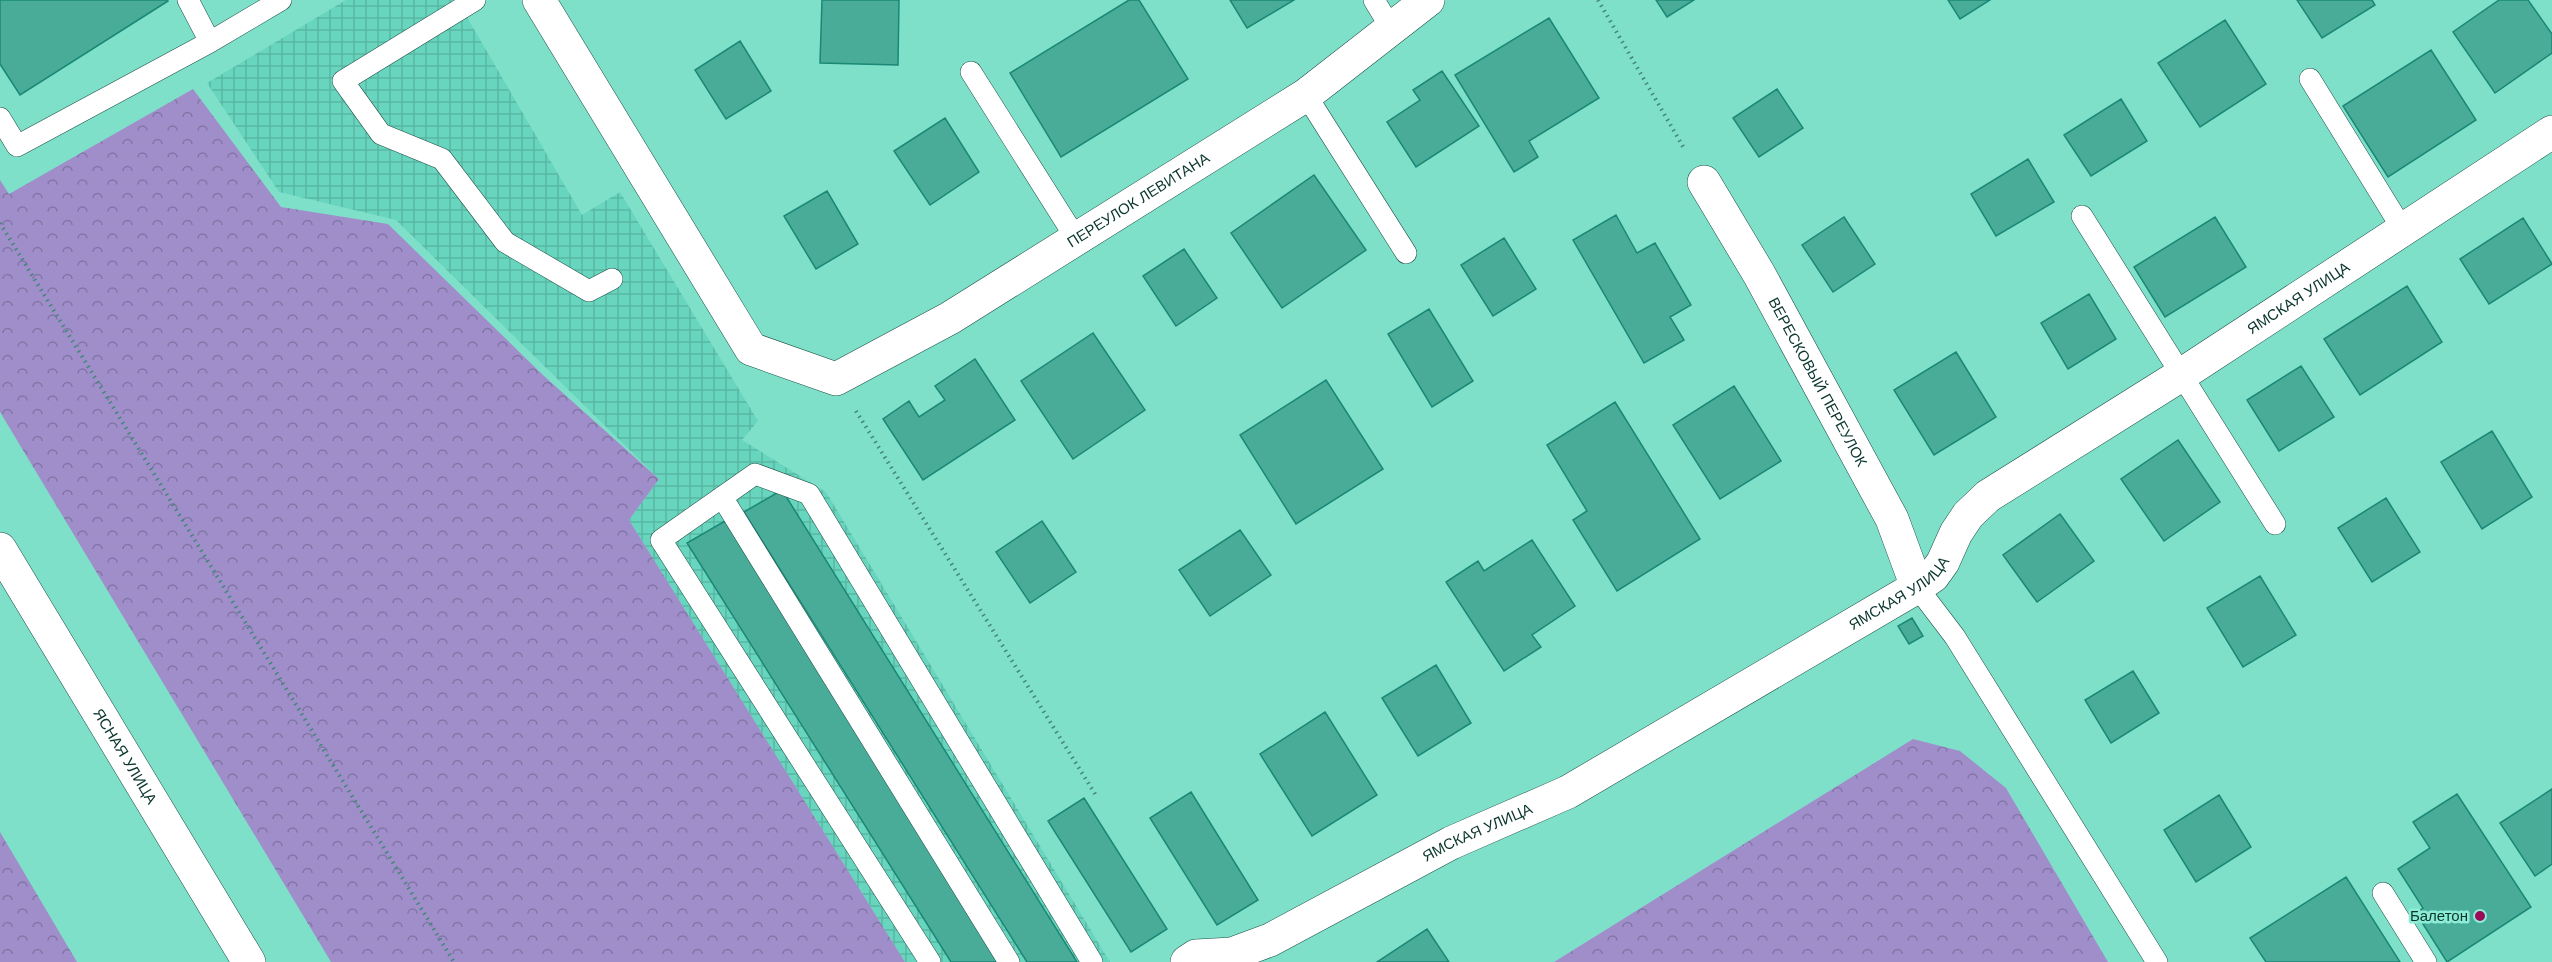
<svg xmlns="http://www.w3.org/2000/svg" width="2552" height="962" font-family="Helvetica,sans-serif">
<defs>
<pattern id="industrial-grid" width="8" height="8" patternUnits="userSpaceOnUse" patternTransform="scale(1.5)"><rect width="8" height="8" fill="#68d5be"/><path d="M0 4h8M4 0v8" fill="none" stroke="#59b7a4"/></pattern>
<pattern id="forest-crowns" width="20" height="18" patternUnits="userSpaceOnUse" patternTransform="scale(1.5)"><rect width="20" height="18" fill="#a08ecb"/><path d="M2 6a3 3 0 1 1 6 0M12 15a3 3 0 1 1 6 0" fill="none" stroke="#8175a5"/></pattern>
</defs>
<rect width="100%" height="100%" fill="#7fe0ca"/>
<!-- industrial -->
<path fill="url(#industrial-grid)" d="M346,0h111l125,215 38,-23 138,229 -16,19 84,52 284,470h-205l-276,-442 30,-41 -263,-259 -117,-28 -72,-109z"/>
<!-- forest -->
<path fill="url(#forest-crowns)" d="M193,89l88,118 107,17 156,152 115,103 -30,41 276,442h-574l-331,-550v-232l9,14z
M1913,739l47,12 46,37 102,174h-554z
M0,832l77,130h-77z"/>
<!-- building -->
<path fill="#49ac98" stroke="#1a8875" stroke-width="1.5" d="M0,0h167l1,1 -148,94 -20,-31z
M822,0h77l-1,65 -78,-2z
M1129,0h10l49,79 -127,78 -51,-84z
M1230,0h64l-47,28z
M1656,0h38l-27,17z
M1948,0h42l-30,19z
M2297,0h75l3,5 -53,33z
M2499,0h29l24,34v19l-57,40 -42,-61z
M1549,18l50,80 -70,43 9,16 -24,15 -59,-97z
M2225,20l41,64 -66,43 -42,-64z
M740,41l31,50 -45,28 -31,-49z
M2431,50l45,70 -88,57 -45,-71z
M1442,71l37,55 -63,41 -29,-45 33,-22 -7,-10z
M1777,89l26,39 -44,29 -26,-39z
M2121,99l26,42 -56,35 -27,-41z
M945,118l34,54 -49,33 -36,-54z
M2028,159l26,43 -58,34 -25,-42z
M1314,175l52,75 -84,58 -51,-75z
M827,191l31,53 -42,25 -32,-53z
M1616,215l21,38 18,-10 36,62 -21,12 14,23 -40,23 -71,-123z
M1844,217l31,47 -42,28 -31,-47z
M2215,217l31,50 -81,50 -31,-50z
M2523,218l29,46 -63,40 -29,-45z
M1504,238l32,51 -43,27 -32,-51z
M1184,249l33,49 -41,28 -33,-50z
M2407,286l35,56 -82,53 -36,-56z
M2089,294l27,45 -48,30 -27,-46z
M1429,309l44,72 -41,26 -44,-73z
M1093,333l52,77 -72,49 -52,-78z
M1956,352l40,65 -62,38 -40,-65z
M975,359l40,61 -92,60 -40,-61 26,-18 10,16 26,-17 -10,-14z
M2301,366l33,51 -55,34 -32,-51z
M1326,380l57,89 -87,55 -56,-89z
M1734,386l47,75 -61,38 -47,-74z
M1615,402l85,137 -83,52 -44,-71 14,-9 -40,-66z
M2492,431l40,66 -50,32 -41,-67z
M2178,440l42,62 -56,39 -43,-62z
M782,490l295,472h-50l-283,-450z
M2386,498l34,54 -48,30 -34,-54z
M2060,514l34,47 -57,41 -34,-47z
M725,521l275,441h-49l-264,-419z
M1042,521l34,51 -46,31 -34,-51z
M1240,530l31,45 -61,41 -31,-46z
M1532,540l43,66 -43,29 9,12 -37,24 -58,-89 32,-21 6,10z
M2260,576l36,59 -53,32 -36,-59z
M1912,618l11,18 -14,8 -11,-18z
M1436,665l35,58 -53,33 -36,-58z
M2133,671l26,42 -48,30 -26,-43z
M1325,712l52,83 -65,41 -52,-82z
M2552,789v75l-17,12 -35,-53z
M1191,792l67,108 -41,25 -67,-107z
M2457,794l74,113 -84,55 -31,-49 7,-5 -25,-39 32,-21 -17,-26z
M2219,795l32,52 -55,35 -32,-52z
M1084,798l83,131 -36,23 -83,-131z
M2346,877l54,85h-134l-16,-24z
M1427,929l22,33h-72z"/>
<g fill="none" stroke-linecap="round" stroke-linejoin="round">
<!-- lane casing -->
<g stroke="#1c5147" stroke-width="22">
<path id="lane" d="M188,0l22,42
M475,0l-132,81 38,53 61,25 63,83 84,49 23,-12
M1374,0l17,28
M971,72l106,168
M2310,79l93,151
M1306,95l100,158
M0,118l17,28 193,-104 71,-42
M2082,216l193,308
M722,497l287,465
M1917,587l38,50 202,325
M2383,893l43,69
M930,962l-269,-422 94,-66 54,20 283,468"/>
</g>
<!-- street casing -->
<g stroke="#1c5147" stroke-width="34">
<g id="street">
<path id="s1" d="M539,0l212,349 85,30 114,-61 356,-223 122,-95"/>
<path id="s2" d="M1704,182l55,92 133,245 25,68"/>
<path id="s3" d="M1187,962l9,-6 36,-2 38,-14 181,-97 117,-51 349,-205 16,-11 10,-14 13,-29 12,-18 20,-19 193,-121 371,-243"/>
</g>
</g>
<!-- secondary casing -->
<g stroke="#1c5147" stroke-width="34">
<g id="secondary">
<path id="s4" d="M0,549l249,413"/>
</g>
</g>
<!-- path -->
<path stroke="#428778" stroke-width="4" stroke-dasharray="1.5 4.5" stroke-linecap="butt" d="M1598,0l87,150
M0,223l454,739
M856,411l241,386"/>
<!-- lane -->
<use href="#lane" stroke="#fff" stroke-width="21"/>
<!-- street -->
<use href="#street" stroke="#fff" stroke-width="33"/>
<!-- secondary -->
<use href="#secondary" stroke="#fff" stroke-width="33"/>
</g>
<!-- markers -->
<circle fill="#9d0b57" stroke="#8cedd7" stroke-width="2" cx="2480" cy="916" r="6"/>
<g text-anchor="middle" stroke-width="5" stroke-linejoin="round" paint-order="stroke">
<!-- street labels -->
<g font-size="15" fill="#0a362e" stroke="#8cedd7">
<text dy="5" stroke="none"><textPath href="#s1" startOffset="850">ПЕРЕУЛОК ЛЕВИТАНА</textPath></text>
<text dy="5" stroke="none"><textPath href="#s3" startOffset="1311">ЯМСКАЯ УЛИЦА</textPath></text>
<text dy="5" stroke="none"><textPath href="#s2" startOffset="230">ВЕРЕСКОВЫЙ ПЕРЕУЛОК</textPath></text>
<text dy="5" stroke="none"><textPath href="#s3" startOffset="807">ЯМСКАЯ УЛИЦА</textPath></text>
<text dy="5" stroke="none"><textPath href="#s4" startOffset="242">ЯСНАЯ УЛИЦА</textPath></text>
<text dy="5" stroke="none"><textPath href="#s3" startOffset="321">ЯМСКАЯ УЛИЦА</textPath></text>
</g>
<!-- poi labels -->
<g font-size="15" fill="#0a362e" stroke="#8cedd7" text-anchor="end">
<text x="2468" y="921">Балетон</text>
</g>
</g>
</svg>
